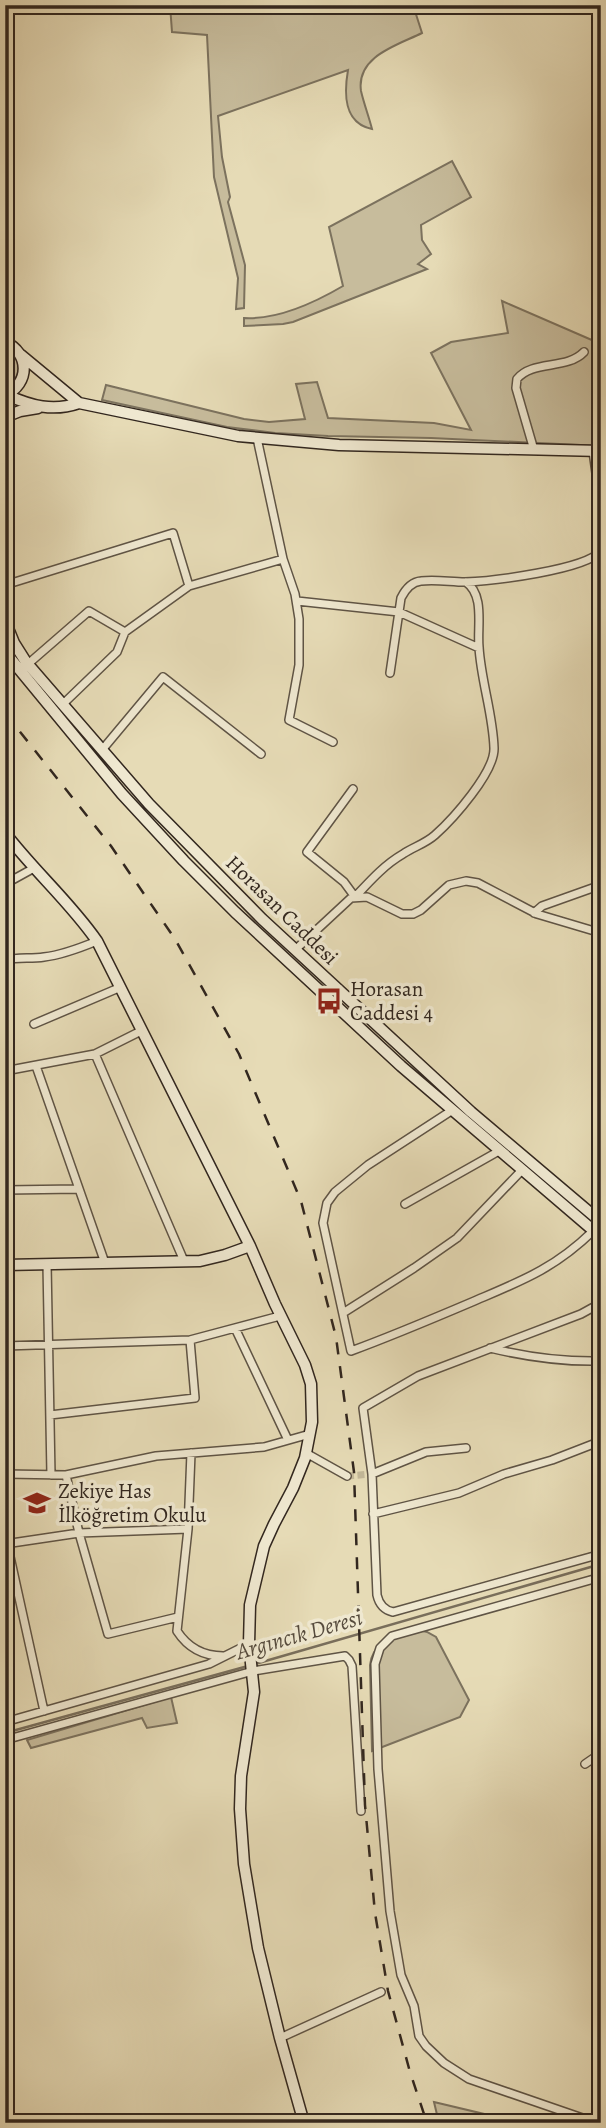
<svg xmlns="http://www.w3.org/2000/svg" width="606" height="2128" font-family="Alegreya,serif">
<rect width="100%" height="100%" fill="#e6dbb6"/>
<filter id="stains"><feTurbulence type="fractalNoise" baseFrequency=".00286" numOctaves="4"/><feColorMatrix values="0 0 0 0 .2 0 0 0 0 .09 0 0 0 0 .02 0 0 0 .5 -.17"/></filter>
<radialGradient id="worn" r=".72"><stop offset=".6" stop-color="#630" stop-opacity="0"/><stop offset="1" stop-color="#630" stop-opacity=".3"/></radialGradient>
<!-- green -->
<path fill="#c7bc9c" stroke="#7c725e" stroke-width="2" d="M170,5h243l9,28c-24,12 -66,23 -61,58 3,13 8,26 11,38 -29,-6 -28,-36 -24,-59l-130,46 4,41 8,40 -2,5 17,63 -1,43 -8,1 2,-31 -24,-101 -7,-142 -35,-3z
M452,161l19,36 -50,28 1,15 9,14 -13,10 9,5 -134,53 -10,2 -39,2v-8c34,2 70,-15 99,-32l-14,-59z
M502,301l99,43v102l-170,-8 -103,-2 -53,-3 -48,-6 -125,-27 4,-15 138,34 25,3 36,-3 -9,-35 21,-2 11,36 106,5 37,7 -40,-77 20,-11 57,-9z
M5,348c19,11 17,30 0,42z
M419,1630l8,2 9,5 33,63 -9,17 -88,34 -2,-86c3,-26 27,-27 49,-35z
M171,1697l6,26 -30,5 -5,-10 -111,30 -4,-8z
M434,2102l88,21h-83z"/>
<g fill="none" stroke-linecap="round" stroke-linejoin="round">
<!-- stream -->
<path stroke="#796e5b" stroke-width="2.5" d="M255,1664l346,-100
M5,1733l243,-67"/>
<!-- street-tunnel -->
<path stroke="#c2b798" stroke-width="7" stroke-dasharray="7 3.5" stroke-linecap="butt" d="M347,1476l25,-2"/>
<!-- street casing -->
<g stroke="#5f5445" stroke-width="10">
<path id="street" d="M257,438l26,121 12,35 4,25v46l-10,55 44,22
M534,450l-18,-62 1,-9c15,-19 50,-9 67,-27
M593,451l8,59
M5,585l168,-52 16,53
M297,601l102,11 80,36
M28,664l61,-53 36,21
M390,673l11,-75c4,-8 10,-16 20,-17 14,-2 30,1 44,1 27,-1 120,-12 136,-31
M63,704l54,-52 8,-20 64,-46 94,-27
M102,750l61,-73 98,77
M353,789l-46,63 37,30 11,15c15,-16 29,-32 48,-43 10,-7 22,-10 32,-19 18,-16 60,-63 59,-87 -1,-34 -13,-67 -15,-101 -2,-20 6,-52 -13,-65
M5,884l29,-16
M534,913l8,-7 59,-21
M295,950l56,-52 16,-1 35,17h11l8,-4 28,-25 17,-4 12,2 59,31 64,19
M5,960c13,-3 26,-1 39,-3 18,-2 36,-9 53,-16
M34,1024l87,-37
M95,1054l89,207
M36,1066l69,197
M5,1071l90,-17 46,-23
M451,1111l-83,54 -33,27 -8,11 -4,20 28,128c41,-15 81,-32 121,-49 49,-21 82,-33 121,-71
M5,1190l74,-1
M405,1204l94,-53
M47,1264l4,211
M601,1303l-20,11 -163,62 -55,32 9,66 5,121c2,9 7,15 16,17l208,-58
M343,1313l71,-45 43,-30 65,-68
M235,1328l53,112
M5,1346l185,-6 90,-24
M490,1348c37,9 72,14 111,13
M50,1415l145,-17 -5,-58
M191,1453l-3,76 -11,102c11,17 26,25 46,25
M306,1453l41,23
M5,1474l61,1 90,-19 108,-9 46,-13
M372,1474l54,-22 40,-4
M66,1475l13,58 29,101 70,-17
M373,1514l86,-21 45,-19 48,-14 49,-19
M7,1543l37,168
M5,1544l74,-11 109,-4
M5,1722l204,-58 40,-20
M5,1740l248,-69 92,-15 4,4 3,6 9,145
M585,1764l16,-11
M280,2038l101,-46
M597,2123l-128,-44 -25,-16 -18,-17 -7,-10 -5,-30 -13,-31 -11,-64 -12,-142 -3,-105 5,-16 12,-12 209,-59"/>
</g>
<!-- secondary casing -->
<g stroke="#32271f" stroke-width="13">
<path id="secondary" d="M5,342c25,11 25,42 0,53
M21,355l58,48 159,33 101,9 262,6
M7,395c24,11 46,17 72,8
M5,417l15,-6 18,-3
M5,621l9,22 12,19 123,142 113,115 209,193 130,110
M5,652l117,142 62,67 51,51 166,154 200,171
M5,833c29,38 65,69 92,108l153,305 25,58 30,61 6,19 1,38 -7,36 -12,30 -19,36 -10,22 -14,59 -1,39 5,48 -13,84 -1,33 4,55 14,84 22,90 24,85
M5,1265l195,-4 25,-6 25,-9"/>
</g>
<!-- street -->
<use href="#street" stroke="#efe8d0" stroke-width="7"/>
<!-- secondary -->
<use href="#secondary" stroke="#efe8d0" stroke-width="10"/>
<!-- rail -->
<path stroke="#32271f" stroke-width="2.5" stroke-dasharray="12 12" stroke-linecap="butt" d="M5,713l106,133 64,93 64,115 62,147 35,136 18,135 11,333 10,108 13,78 22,81 17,51"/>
</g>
<!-- icons -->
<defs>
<g id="bus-bare" transform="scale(2.1)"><path d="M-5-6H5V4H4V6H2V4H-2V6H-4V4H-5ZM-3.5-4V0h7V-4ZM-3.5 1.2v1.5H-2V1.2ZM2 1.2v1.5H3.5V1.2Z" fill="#8f2418" stroke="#efe8d0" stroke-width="2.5" paint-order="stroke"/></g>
<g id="school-bare" transform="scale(2.1)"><path d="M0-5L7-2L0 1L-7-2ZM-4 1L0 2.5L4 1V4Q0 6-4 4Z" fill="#8f2418" stroke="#efe8d0" stroke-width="2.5" paint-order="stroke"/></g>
</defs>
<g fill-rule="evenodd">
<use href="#bus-bare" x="329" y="1001"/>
<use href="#school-bare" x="37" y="1503"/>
</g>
<g text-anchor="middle" stroke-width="7" stroke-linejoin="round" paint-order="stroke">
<!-- street labels -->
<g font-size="21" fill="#32271f" stroke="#efe8d0">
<text transform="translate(282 910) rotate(44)" y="7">Horasan Caddesi</text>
</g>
<!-- poi labels -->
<g font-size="21" fill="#32271f" stroke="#efe8d0" text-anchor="start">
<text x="350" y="996">Horasan<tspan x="350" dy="24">Caddesi 4</tspan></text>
<text x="58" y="1498">Zekiye Has<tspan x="58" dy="24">İlköğretim Okulu</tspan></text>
</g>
<!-- water labels -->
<g font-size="23" font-style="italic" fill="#564b3d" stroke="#efe8d0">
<text transform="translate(299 1634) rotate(-16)" y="8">Argıncık Deresi</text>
</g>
</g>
<!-- margin -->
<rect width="606" height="2128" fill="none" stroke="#e6dbb6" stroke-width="28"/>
<rect x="7" y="7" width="592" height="2114" fill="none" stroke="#32271f" stroke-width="3.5"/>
<rect x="14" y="14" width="578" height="2100" fill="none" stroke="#32271f" stroke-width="2"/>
<rect width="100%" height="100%" filter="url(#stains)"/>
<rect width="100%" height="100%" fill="url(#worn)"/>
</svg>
